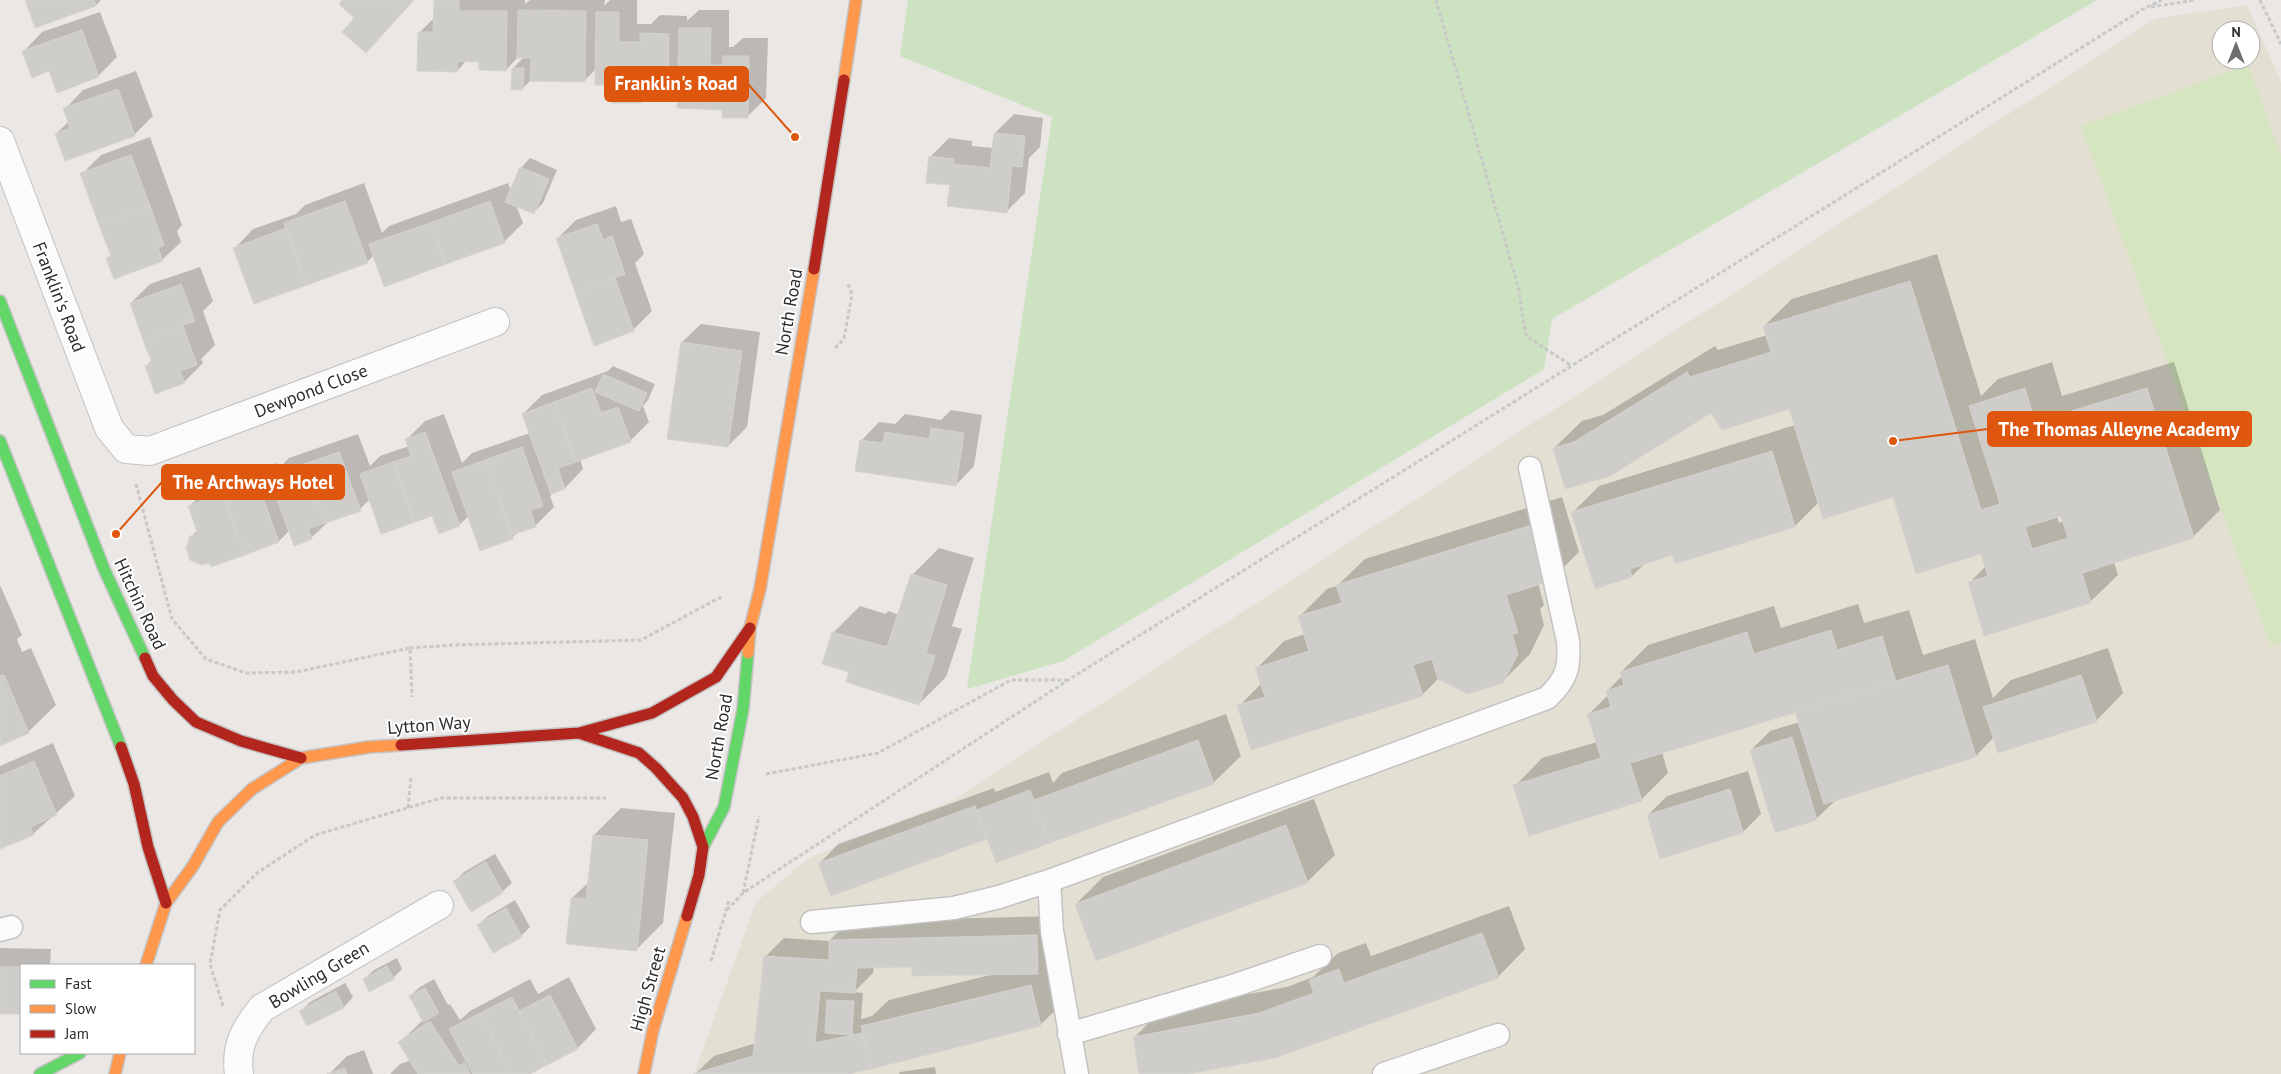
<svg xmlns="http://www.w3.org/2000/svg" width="2281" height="1074" font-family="'PT Sans',sans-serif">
<rect width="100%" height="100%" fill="#eae7e4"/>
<!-- education -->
<path fill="#e3dfd3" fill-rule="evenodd" d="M2247,5l34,77v992h-1587l62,-172 53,-44 144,-58 1202,-781zM2221,30h30v30h-30z"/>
<!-- green -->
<path fill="#cce2c0" d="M908,0h1189l-545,319 -8,50 -481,292 -96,28 85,-572 -152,-61z"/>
<!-- pitch -->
<path fill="#d5e5bf" d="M2248,65l33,90v487l-10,4 -190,-520z"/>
<!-- shadow -->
<path fill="#0003" fill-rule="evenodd" d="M26,0h75l-5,5z
M435,0h90v4l5,-4h75l-1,6 6,-6h27v24h14l9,-9 27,1v5l12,-11h30v37h4l10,-9h25l-2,60 -19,19 -24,-9 -44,-24 -12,11h-20l-7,7 -26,-18 -18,-15 -12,12 -53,-1 -8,8 -10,-20 11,-11h-6l-12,13 -26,-9 -13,-1 -10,11 -38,-38 16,-16z
M100,12l17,45 -19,19 -48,-6 -26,-19 18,-19z
M136,71l17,45 -19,19 -78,-1 13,-13 -4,-12 18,-19z
M1014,114l29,4 -3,29 -11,11 -4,35 -19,19 -55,-28 -21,-27 19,-19 23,3v5l21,2 2,-15z
M150,137l32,88 -5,6 4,11 -19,18 -54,-2 3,-4 -29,-80 19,-19z
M530,158l27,12 -14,33 -9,9 -18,-7 7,18 -19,19 -130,13 -7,7 -132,-14 18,-19 43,-15 9,-9 59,-22 18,50 7,-7 119,-43 3,8 10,-23z
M616,206l5,16 10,-3 13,35 -9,9 17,48 -19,19 -38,14 -38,-105 19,-19z
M1937,254l44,142 17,-17 54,-17 10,34 112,-34 46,148 -27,27 -79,25 4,13 -28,27 -121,-19 17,-17 -4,-14 -88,-56 -75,6 -24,24 -120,37 -2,-9 -28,9 -13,13 -60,-63 27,-27 196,-61 -5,-17 -79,3 -157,37 28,-27 21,-6 112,-69 3,4 49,-15 -3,-9 28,-27zM2062,514l2,7 -5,2 -2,-7z
M200,267l13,34 -10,10 12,34 -14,14 2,4 -19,19 -38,-16 6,-6 -21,-57 19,-19z
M701,324l59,8 -13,95 -19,19 -46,-104z
M613,366l42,18 -7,16 -5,6 6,16 -19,19 -50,18 3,10 -18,19 -9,2 -6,6 4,11 -19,19 -16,5 -7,7 -43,-22 -10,9 -26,-11 -63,-15 -10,10 -31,12 -18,17 -22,-7 -10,10 -88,-4 7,-7 -8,-24 18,-19 68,-24 2,6 11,-11 69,-24 12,32 10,-10 29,-10 -3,-6 19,-19 19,-7 18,49 10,-10 58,-20 -7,-19 19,-19 66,-24z
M951,410l31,5 -8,51 -18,19 -95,-44 18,-19 16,2 10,-10 36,6z
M1562,497l17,55 -27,27 -14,4 6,22 -4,4 4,16 -14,29 -28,28 -63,-4 -17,17 -183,11 23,-23 -5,-15 27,-27 21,-7 -5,-18 27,-27 10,-3 28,-27z
M939,548l35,10 -22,68 10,3 -16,48 -27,27 -69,-33 -17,-38 27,-27 26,8 2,-3 11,4 13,-40z
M0,585l22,50 -5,4 5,13 9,-4 25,57 -28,27 -28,12z
M1858,604l6,19 45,-13 14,45 52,-16 18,59 18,-18 97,-32 15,45 -27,28 -102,16 -18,19 -141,45 -19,18 -65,-69 19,-19 30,-9 -4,-11 -134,41 6,21 -27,27 -126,-14 27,-28 55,-16 -8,-28 19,-19 -1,-4 15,-15 -1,-4 27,-27 126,-39 7,22z
M1226,714l15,42 -28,27 -216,78 -9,-24 -157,57 -11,-31 18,-19 156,-56 1,4 54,-20 4,11 9,-10z
M53,743l22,53 -42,38 -33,14v-82z
M1748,771l13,43 -18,18 -95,-17 19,-19z
M1314,799l21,56 -28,27 -231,22 27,-27z
M621,808l54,5 -12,110 -27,27 -64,-52 17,-16 5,-47z
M495,854l17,29 -10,9 -47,-11 9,-9z
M515,900l15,27 -9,9 -43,-11 10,-9z
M1509,906l16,43 -27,28 -317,97h-41l-6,-36 27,-28 126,-23 26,-10 25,-24 28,-10 5,13z
M1055,916l13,82 -28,27 -197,49h-148l19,-18 42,-13 9,-86 19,-19 45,3 20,-20zM913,966l77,8v1l-101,25 -17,16 -11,3 2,-26 -9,-1 19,-19 1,-6z
M0,948l51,1 -1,16h-29v48h-21z
M397,958l5,11 -9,9 -29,1 10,-9z
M569,977l27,52 -18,19 -50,26h-138l10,-10 11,-4 -11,-18 23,-22 -13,-24 10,-9 14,-8 14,26 2,-1 10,16 10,-9 60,-32 8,15z
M345,983l8,14 -9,10 -36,18 -7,-14 9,-9z
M364,1050l9,24h-44l18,-18z
M935,1067l1,7h-37l1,-2z"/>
<!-- building -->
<path fill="#cfcdca" stroke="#d5d3d0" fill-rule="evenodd" d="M25,0h69l2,6 -61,22z
M342,0h72l-48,53 -24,-21 12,-14 -15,-14z
M434,0h25v11h48l-1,60 -27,-1v-8l-21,-1 -1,11 -40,-1 1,-39h15z
M518,10l68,1 -1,71 -55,-1 1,-23h-14z
M596,12h23v30h21v-9l29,1 -1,62h-27v7h-29v-18h-17z
M679,28h32l-1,37h13v-9h26l-1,62h-26v-8l-45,-2z
M82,30l17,47 -42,16 -8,-22 -17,7 -10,-27z
M512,68h12l-1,22h-12z
M118,89l17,47 -70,25 -10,-27 15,-6 -7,-20z
M994,133l31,3 -3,31 -10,-1 -5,47 -60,-7 3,-21 -24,-2 3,-27 25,3 -1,5 37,4z
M131,155l19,51 -51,19 -19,-52z
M520,167l29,12 -15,35 -29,-12z
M345,201l23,62 -61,22 -23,-62z
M490,201l15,42 -59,21 -16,-41z
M150,206l14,39 -6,3 5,13 -49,18 -8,-21 5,-2 -12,-31z
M430,223l16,41 -62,23 -15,-43z
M597,224l6,16 9,-4 13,38 -50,18 -19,-54z
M286,228l21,57 -53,19 -21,-56z
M615,278l19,53 -40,15 -19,-54z
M1910,281l71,229 19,-6 -31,-98 56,-18 10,34 112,-34 47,150 -112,35 9,30 -107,33 -16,-54 20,-6 -7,-22 -65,20 -23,-77 -70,22 -34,-110 -67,21 -11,-17 -101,63 -45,13 -12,-41 21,-6 113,-70 3,5 81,-25 -8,-26zM2061,516l7,22 -36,11 -7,-22z
M181,284l14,37 -52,19 -13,-37z
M183,326l14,39 -17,6 5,12 -30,11 -10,-28 7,-3 -9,-23z
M681,342l61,9 -14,96 -61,-8z
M603,374l44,19 -8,18 -44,-19z
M592,388l9,25 17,-6 13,35 -55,20 -22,-60z
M554,402l22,60 -18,6 7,21 -14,5 -29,-80z
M931,428l33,5 -8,53 -101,-15 5,-31 23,3 2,-11 44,7z
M425,432l35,94 -21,8 -7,-18 -17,6 -22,-60 18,-6 -6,-17z
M522,447l21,59 -13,4 6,17 -24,8 -27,-75z
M1772,451l23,76 -120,37 -3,-9 -42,14 2,8 -37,12 -24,-77z
M339,452l22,59 -36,12 -21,-59z
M485,460l28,79 -33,12 -28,-79z
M393,462l22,60 -34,12 -21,-60z
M304,464l21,59 -17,6 4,10 -18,7 -25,-69z
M257,481l22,61 -34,13 -22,-62z
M223,493l22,62 -34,12 -2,-4 -8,2 -11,-5 -4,-12 4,-12 8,-2 -10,-28z
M1535,524l18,56 -47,15 12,38 -6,1 6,20 -15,29 -35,11 -30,-15 -6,-20 -19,6 10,31 -172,54 -14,-45 28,-8 -10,-29 54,-17 -11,-35 44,-13 -6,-18z
M911,574l36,11 -21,68 9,3 -16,49 -73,-23 3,-10 -27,-8 10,-32 55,15z
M1831,630l6,20 45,-14 14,46 -266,81 12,38 -113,35 -16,-51 88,-27 -14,-44 24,-7 -5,-16 18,-6 -4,-13 127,-40 7,22z
M1948,665l28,92 -152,47 -29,-92z
M4,675l25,58 -29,13v-70z
M2081,675l16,47 -99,31 -15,-46z
M1792,737l25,83 -42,13 -25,-83z
M1198,740l16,44 -164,59 -16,-43z
M34,761l23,54 -27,12 4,8 -34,14v-73z
M1730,789l13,44 -83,26 -13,-44z
M1030,790l20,53 -54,20 -19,-53z
M975,806l12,33 -156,57 -13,-33z
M1286,825l22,58 -212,78 -21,-57z
M593,835l55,5 -11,111 -71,-7 5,-46 15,1z
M486,862l17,31 -32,19 -18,-31z
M506,908l16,29 -29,16 -16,-28z
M1482,933l17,45 -224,80 -87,16h-49l-6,-37 126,-24 55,-20 -5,-13 30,-11 5,14z
M1037,935l1,39 -126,2v-9l-55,1 -2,25 -35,-2 -5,52 47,-10 9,36 -22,5h-156l60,-18 11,-100 65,4v-20z
M387,966l7,13 -25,13 -6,-13z
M0,967h21v47h-21z
M1031,985l10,41 -170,43 -10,-43z
M425,988l14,25 -16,9 -14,-26z
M336,991l8,17 -37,18 -8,-15z
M550,995l28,54 -31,16 -28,-54z
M512,997l35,68 -17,9h-18l-32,-61z
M827,1000l27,1 -2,34 -27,-2z
M480,1013l32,61h-39l-24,-45z
M430,1021l29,45 6,-3 5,11h-52l-20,-32z
M345,1068l2,6h-20z"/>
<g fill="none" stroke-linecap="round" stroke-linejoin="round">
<!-- lane casing -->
<g stroke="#c4c3c3" stroke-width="25">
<path id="lane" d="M812,922l142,-14 45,-11 50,-16
M0,930l11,-3
M1069,1034l167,-49 84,-29
M1077,1074l-25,-143 -3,-50 498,-183c20,-19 23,-30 21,-57l-38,-173
M1384,1074l114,-39"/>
</g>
<!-- street casing -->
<g stroke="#c4c3c3" stroke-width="30">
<path id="street" d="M0,141l109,287 17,21 24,2 345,-129
M239,1074c-4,-28 6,-45 23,-66l177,-103"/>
</g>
<!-- fast casing -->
<g stroke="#c4c3c3" stroke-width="14">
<path id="fast" d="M0,301l104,268 41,89
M0,441l121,306
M703,847l21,-40 19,-98 5,-56
M40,1074l40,-21"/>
</g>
<!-- slow casing -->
<g stroke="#c4c3c3" stroke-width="14">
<path id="slow" d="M844,80l12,-80
M748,653l2,-25 10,-39 54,-320
M146,965l20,-62 27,-37 25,-44 34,-33 49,-31 68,-11 32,-2
M115,1074l5,-21
M644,1074l9,-44 34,-114"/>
</g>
<!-- jam casing -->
<g stroke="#c4c3c3" stroke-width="14">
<path id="jam" d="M814,269l30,-189
M145,658l8,18 20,24 23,22 45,19 60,17
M579,733l73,-20 64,-36 34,-49
M401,745l178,-12 60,20 17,15 27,30 10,19 10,30 -4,28 -12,41
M121,747l13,37 14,63 18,56"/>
</g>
<!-- path -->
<path stroke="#c8c8c8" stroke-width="3" stroke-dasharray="4 2.5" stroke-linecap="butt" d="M1436,0l82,286 8,50 46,30
M2260,0l21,44
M2151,7l45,-7
M835,348l9,-9 8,-45 -5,-12
M136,484l36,135 34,40 40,14 50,-1 114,-24 2,49
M410,648l43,-3 188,-5 78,-42h5
M766,774l112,-21 133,-73h57
M408,808l3,-31
M743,893l16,-77
M727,910l16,-17 325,-213 1077,-672 17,-8
M711,961l18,-61
M223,1006l-13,-42 10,-54 37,-37 58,-38 126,-37h165"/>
<!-- lane -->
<use href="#lane" stroke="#fcfbfb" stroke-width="22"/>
<!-- street -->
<use href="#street" stroke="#fcfbfb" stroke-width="28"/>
<!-- fast -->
<use href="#fast" stroke="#63d668" stroke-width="11"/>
<!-- slow -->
<use href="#slow" stroke="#ff974d" stroke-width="11"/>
<!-- jam -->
<use href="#jam" stroke="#b3261e" stroke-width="11"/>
</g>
<g text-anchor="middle" stroke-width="4" stroke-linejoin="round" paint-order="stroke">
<!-- street labels -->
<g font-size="18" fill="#2d2d2d" stroke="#fff">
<text transform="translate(59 297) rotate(69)" y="6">Franklin's Road</text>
<text transform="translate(789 312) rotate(-80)" y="6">North Road</text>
<text transform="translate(311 391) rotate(-21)" y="6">Dewpond Close</text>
<text transform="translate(140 604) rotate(65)" y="6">Hitchin Road</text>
<text transform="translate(429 725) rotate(-4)" y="6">Lytton Way</text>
<text transform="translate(719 737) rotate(-80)" y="6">North Road</text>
<text transform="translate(319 975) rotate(-31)" y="6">Bowling Green</text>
<text transform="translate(648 989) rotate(-74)" y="6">High Street</text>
</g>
</g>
<!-- callouts -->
<path fill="none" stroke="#df570e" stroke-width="2" d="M795 137L748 84M1893 441L1988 429M116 534L162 482"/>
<g fill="#df570e" stroke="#fff" stroke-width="2">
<circle cx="795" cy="137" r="5"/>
<circle cx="1893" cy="441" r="5"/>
<circle cx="116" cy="534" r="5"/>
</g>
<g fill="#df570e" stroke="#df570e" stroke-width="2">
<rect x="605" y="67" width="143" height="34" rx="5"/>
<rect x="1988" y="412" width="263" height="34" rx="5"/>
<rect x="162" y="465" width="182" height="34" rx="5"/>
</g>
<g font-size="19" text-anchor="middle" font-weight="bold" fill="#fff">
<text x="676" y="90">Franklin's Road</text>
<text x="2119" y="436">The Thomas Alleyne Academy</text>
<text x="253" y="489">The Archways Hotel</text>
</g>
<!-- legend -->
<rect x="20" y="964" width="175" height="90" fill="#ffffff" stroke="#ababab"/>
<rect x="30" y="980" width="25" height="8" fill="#63d668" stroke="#ababab"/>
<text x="65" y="989" font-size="15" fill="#2d2d2d">Fast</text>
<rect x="30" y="1005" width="25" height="8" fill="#ff974d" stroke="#ababab"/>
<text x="65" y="1014" font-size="15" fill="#2d2d2d">Slow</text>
<rect x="30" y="1030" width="25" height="8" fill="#b3261e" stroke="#ababab"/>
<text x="65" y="1039" font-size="15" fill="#2d2d2d">Jam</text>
<!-- north arrow -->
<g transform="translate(2236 45)"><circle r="24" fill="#ffffff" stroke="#ababab"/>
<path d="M0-4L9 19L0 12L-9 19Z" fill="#6f6e6d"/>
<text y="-8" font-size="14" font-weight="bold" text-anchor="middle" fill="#2d2d2d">N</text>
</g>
</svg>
